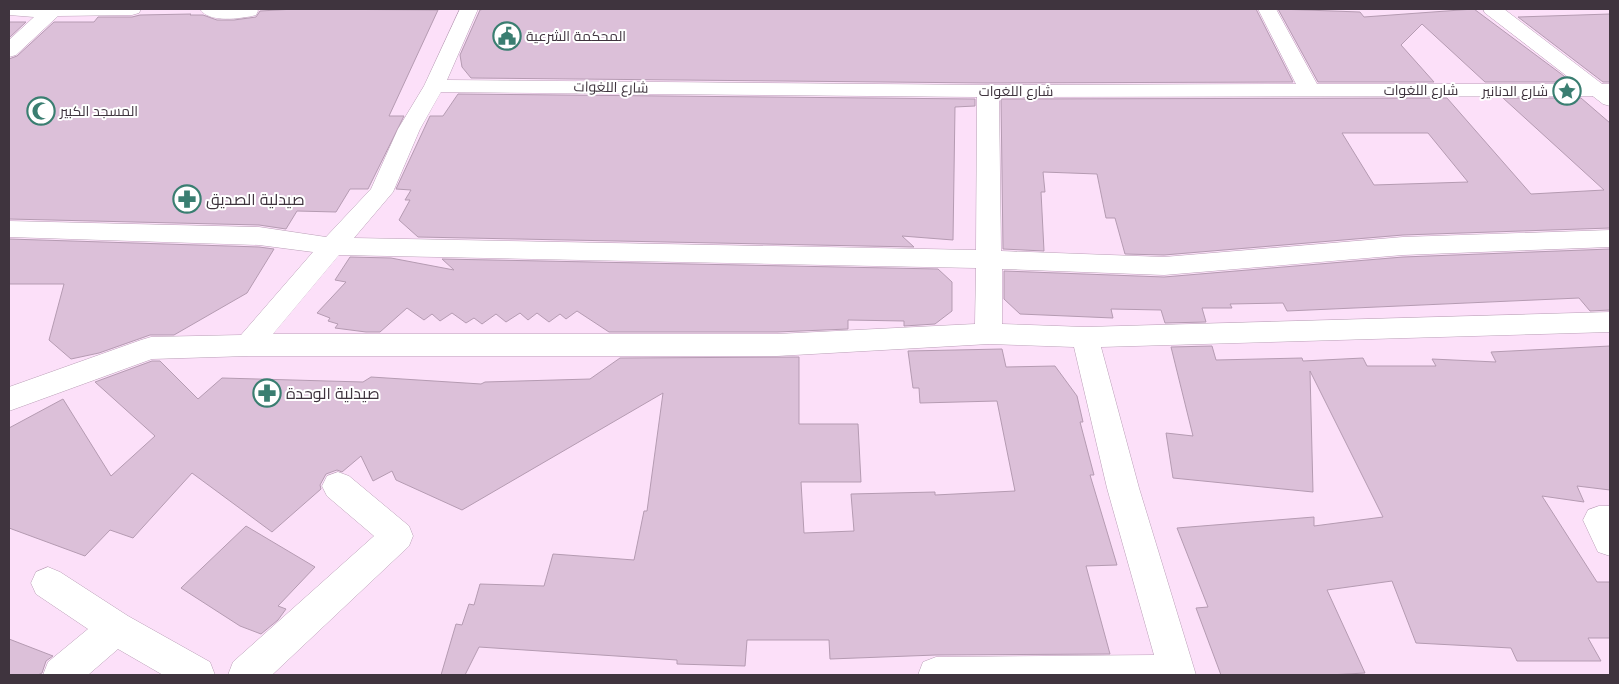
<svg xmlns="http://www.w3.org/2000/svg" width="1619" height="684" font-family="'PT Sans',Cairo,sans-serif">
<rect width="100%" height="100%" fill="#fce0f9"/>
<!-- building -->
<path fill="#dcc0d9" stroke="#b59bb2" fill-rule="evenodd" d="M295,9l143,1 -49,106h15l-36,73h-18l-14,23 -39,-1 -11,18 -27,-4 -250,-6v-160l8,-3 37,-34h40l4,-5h34l8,-2 51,-1 -1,1h13l14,5h17l22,-3 4,-6z
M484,9h772l37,73 -305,1 -517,-5 -9,-11 -2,-12 20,-45z
M1278,9l82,3 4,5 110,-8 98,73h-87l-63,-58 -21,21 33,37h-116z
M1610,14v68h-7l-85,-65z
M9,22h17l-17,16z
M458,94l517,5v7l-20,1 -2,133 -51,-4 12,11 -496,-10 -19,-17 11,-20h-5l6,-10 -15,-1 34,-73h13z
M1447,98l84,96 73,-4 -101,-92h78l29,25v105l-207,7 -239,20 -39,-1 -10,-36h-9l-9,-44 -54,-2 2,20h-4l3,59 -41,-2 -2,-150zM1342,133h86l40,49 -94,3z
M9,239l250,8 15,2 -27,44 -73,42h-24l-51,18 -28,6 -22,-19 15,-56h-55z
M1610,249v61l-20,1 -11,-13 -292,13 -4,-8 -53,1 2,4h-30l4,14 -41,1 -4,-13 -50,-1 2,9 -93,-4 -16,-15v-28l160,6 239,-20z
M350,257l41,1 63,12 -12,-11 496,10 14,13v29l-17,13 -31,2v-5l-56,-1v9l-71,3h-168l-32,-21 -11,8 -6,-5 -11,8 -12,-9 -9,7 -8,-7 -14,9 -10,-8 -14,10 -8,-6 -8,5 -14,-10 -12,8 -8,-7 -8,6 -17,-12 -27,24h-14l-31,-4 3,-4 -10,-3 2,-3 -13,-5 29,-31 -11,-2z
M1212,346l4,14 86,-2 1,3 60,-3 4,8h69l-4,-7 64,3 -5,-10 119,-6v144l-33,-4 7,16 -42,-6 55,86h13v56h-22l13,23h-84l-6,-13 -95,-5 -24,-62 -65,9 38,83 -36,2h-108l-25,-67 12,-1 -31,-79 137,-11v9l69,-9 -73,-146 3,121 -140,-14 -7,-45 27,3 -22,-89z
M1002,349l4,18 49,-1 22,30 6,26h-3l14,53h-4l27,90 -31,1 24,88 -174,1 -106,4 -1,-19h-82l-2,26 -68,-2v-4l-198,-13 -14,28h-24l15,-51 6,1 7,-21 5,1 6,-21 64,2 9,-32 81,6 10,-49h3l16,-118 -201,117 -66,-30 -4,-9 -19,10 -12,-25 -19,16 -5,-2 -11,4 -6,11 1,4 -49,43 -80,-59 -59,65 -23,-8 -25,26 -76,-28v-100l54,-29 48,77 44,-40 -60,-54 57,-21h8l38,38 24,-21 141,4 8,-5 110,7 4,-2 105,-3 30,-21 179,-1v67h59l3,58h-60l3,51 50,-2 -3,-37 84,-2v3l80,-4 -18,-90 -77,2 -1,-15h-6l-5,-37z
M246,526l69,41 -37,39 8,3 -8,11 -17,14 -21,-8 -59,-38z
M9,639l44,17 -7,5 -4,12 -4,2h-29z"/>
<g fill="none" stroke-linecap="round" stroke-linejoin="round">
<!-- minor casing -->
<g stroke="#ba9fb7" stroke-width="1">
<path id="minor" d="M9,9h132l-2,4 -7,2 -74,1 -42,39 -7,2v-17l25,-23 -25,-2z
M200,9h57l1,2 -2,4c-15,4 -48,8 -56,-6z
M460,9h18l-31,71 541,5 308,-1 -38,-75h18l41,75h293v12l-611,1 2,154 163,6 239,-20 207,-7v17l-207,8 -239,20 -162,-6v55l83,3 525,-15v20l-509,15 38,141 57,187h-278l5,-13 13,-5 218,-2 -47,-167 -33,-141 -85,-3 -212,12h-529l-96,3 -143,52v-24l132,-47 10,-3 90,-2 72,-83 -54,-7 -250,-8v-16l250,6 67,10 45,-48 27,-60 26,-43zM441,92l536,5 -1,153 -622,-12 39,-46 27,-63zM339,255l637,13 -1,56 -198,10h-504z
M338,472l11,4 60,50 4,10 -4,10 -137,129h-44l5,-13 141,-126 -47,-40 -5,-10 5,-10z
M1599,506h11v50l-12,-4 -15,-32 5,-10z
M48,567l12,5 68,44 82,46 5,13h-52l-45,-26 -30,26h-45l5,-13 40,-33 -52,-35 -5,-11 5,-11z"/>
</g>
<!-- tertiary casing -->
<g stroke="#ba9fb7" stroke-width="1">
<path id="tertiary" d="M1483,9h21l106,81v16l-7,-2 -118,-91z"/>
</g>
<!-- minor -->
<use href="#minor" fill="#fff" fill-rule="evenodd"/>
<!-- tertiary -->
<use href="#tertiary" fill="#fff" fill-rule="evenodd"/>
</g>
<!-- icons -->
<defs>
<g id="civic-ring" transform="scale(1.4375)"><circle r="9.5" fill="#fff" stroke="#3a7e71" stroke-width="1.5"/><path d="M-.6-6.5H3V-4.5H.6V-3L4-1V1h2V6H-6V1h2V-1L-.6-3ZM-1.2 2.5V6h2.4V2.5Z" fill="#3a7e71"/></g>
<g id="sight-ring" transform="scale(1.4375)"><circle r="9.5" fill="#fff" stroke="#3a7e71" stroke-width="1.5"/><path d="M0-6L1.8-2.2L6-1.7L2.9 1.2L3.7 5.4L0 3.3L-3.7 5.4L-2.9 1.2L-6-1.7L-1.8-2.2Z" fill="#3a7e71"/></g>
<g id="mosque-ring" transform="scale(1.4375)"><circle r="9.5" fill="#fff" stroke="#3a7e71" stroke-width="1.5"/><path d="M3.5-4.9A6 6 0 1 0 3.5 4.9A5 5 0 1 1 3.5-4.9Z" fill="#3a7e71"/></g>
<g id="pharmacy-ring" transform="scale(1.4375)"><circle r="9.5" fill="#fff" stroke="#3a7e71" stroke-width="1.5"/><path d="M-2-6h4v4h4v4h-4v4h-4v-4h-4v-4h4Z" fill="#3a7e71"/></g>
</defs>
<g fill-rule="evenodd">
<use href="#civic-ring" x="507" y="36"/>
<use href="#sight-ring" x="1567" y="91"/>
<use href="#mosque-ring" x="41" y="111"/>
<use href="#pharmacy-ring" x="187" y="199"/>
<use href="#pharmacy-ring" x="267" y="393"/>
</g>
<g text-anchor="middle" stroke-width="4" stroke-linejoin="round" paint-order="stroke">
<!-- far-poi labels -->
<g font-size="14" fill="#3f343e" stroke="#fff" text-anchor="start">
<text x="526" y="41">المحكمة الشرعية</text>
<text x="1548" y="96" text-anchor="end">شارع الدنانير</text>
<text x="60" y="116">المسجد الكبير</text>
</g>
<!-- far-street labels -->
<g font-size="14" fill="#3f343e" stroke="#fff">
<text transform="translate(611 87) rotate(1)" y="5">شارع اللغوات</text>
<text x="1421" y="95">شارع اللغوات</text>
<text x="1016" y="96">شارع اللغوات</text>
</g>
<!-- poi labels -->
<g font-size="16" fill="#3f343e" stroke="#fff" text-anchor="start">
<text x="206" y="205">صيدلية الصديق</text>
<text x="286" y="399">صيدلية الوحدة</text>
</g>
</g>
<!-- border -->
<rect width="1619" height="684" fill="none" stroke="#3f343e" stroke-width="20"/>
</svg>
